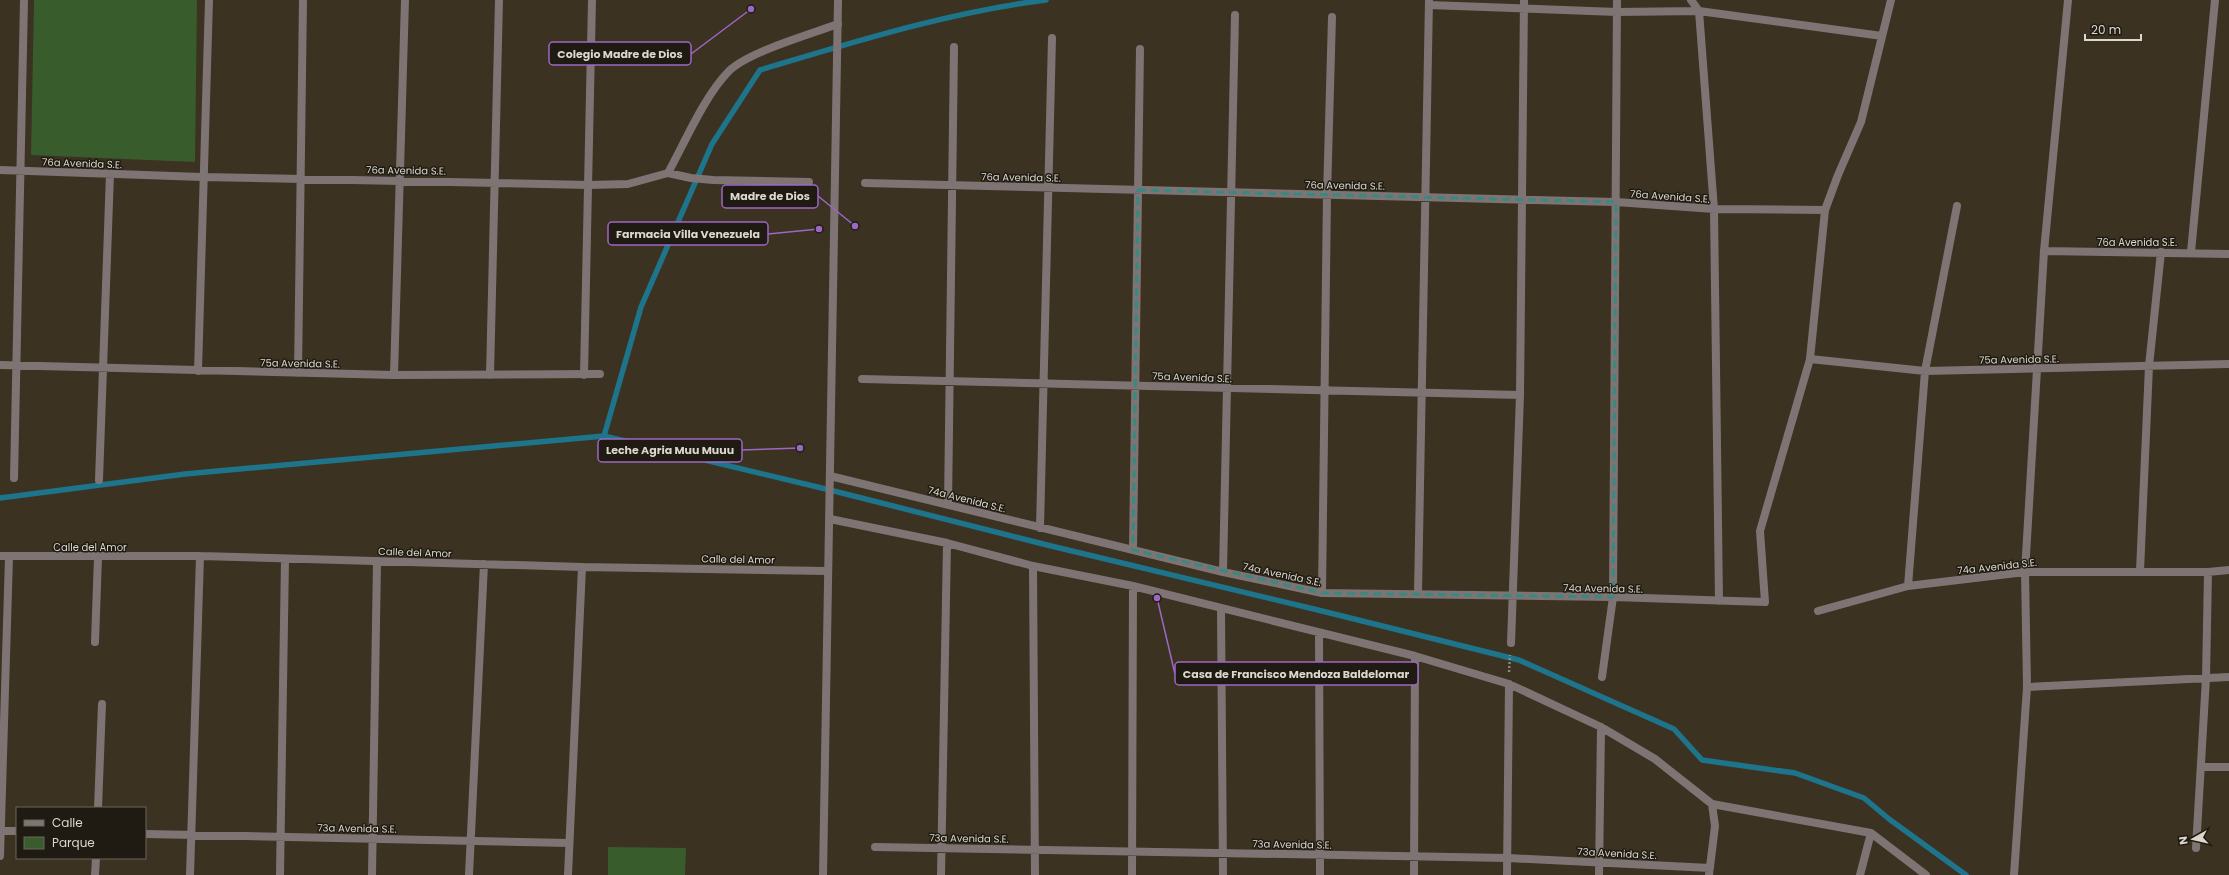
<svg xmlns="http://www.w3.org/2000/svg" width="2229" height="875" font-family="Poppins,sans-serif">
<rect width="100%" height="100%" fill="#3b3221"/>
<!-- green -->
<path fill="#385c2c" d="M34,0h163l-2,162 -164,-7z
M608,847l78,1 -1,27h-77z"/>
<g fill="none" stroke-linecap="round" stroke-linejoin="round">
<!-- stream -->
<path stroke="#1e748b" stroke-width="5.5" d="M604,436l37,-129 71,-163 48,-74c94,-28 189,-58 286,-70
M0,498l185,-24 419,-38 226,54 217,55 271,65 201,50 155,69 28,31 93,13 69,25 25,21 77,56"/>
<!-- path -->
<path stroke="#8e8779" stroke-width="2.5" stroke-dasharray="2 2" stroke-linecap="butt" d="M1509,672l1,-17"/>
<!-- minor -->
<path stroke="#7f7474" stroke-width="8" d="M1691,0l8,11 15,198 5,392
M1429,5l188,7 82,-1 183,25
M0,170l202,7 387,8 39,-1 40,-11 23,5 22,2 96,2
M668,173c17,-31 37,-78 61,-102 19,-19 82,-37 109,-47
M865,183l751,19 98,7 111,1
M2044,251l185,3
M2191,252l24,-252
M1810,359l115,12 304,-7
M0,365l394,10 206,-1
M198,371l11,-371
M298,373l5,-373
M394,375l11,-375
M490,375l9,-375
M584,375l8,-375
M862,379l658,16
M830,476l393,96 99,21 291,4 152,5 -5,-71 50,-172 15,-149 13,-35 23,-53 30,-122
M14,478l10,-478
M99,480l11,-306
M948,505l6,-458
M830,519l117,24 86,23 100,20 282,70 94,28 92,43 54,32 57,45 159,29 55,42
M1040,528l12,-490
M1133,550l7,-501
M0,556h200l382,11 246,4
M1033,566l2,309
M2140,571l9,-205 12,-114
M1223,572l12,-557
M1908,586l17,-215 32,-165
M1322,593l5,-398 5,-178
M1418,593l11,-593
M1221,608l2,267
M1818,611l90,-25 117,-14h183l21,-2
M1319,633l1,242
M95,642l3,-85
M1511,643l9,-248 4,-395
M1602,677l11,-80 4,-597
M2027,687l202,-10
M2201,767h28
M98,808l4,-104
M0,831h17
M145,834l424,9
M875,847l633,11 202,10
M2196,848l10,-170 2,-106
M0,856l9,-299
M95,875l1,-17
M190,875l10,-319
M280,875l5,-316
M372,875l5,-314
M469,875l15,-311
M568,875l14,-308
M941,875l6,-332
M1132,875l1,-289
M1414,875l1,-219
M1507,875l2,-191
M1599,875l2,-148
M1709,875l6,-49 -3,-22
M1860,875l11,-42
M2014,875l13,-188 -2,-115 19,-321 24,-251"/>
<!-- tertiary -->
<path stroke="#7f7474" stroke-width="8" d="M823,875l15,-875"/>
</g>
<!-- marked area -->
<path fill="none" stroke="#388981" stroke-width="3" stroke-dasharray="8 5" stroke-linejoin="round" d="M1138,190l478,12 -3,395 -291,-4 -189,-43z"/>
<g text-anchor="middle" stroke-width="3" stroke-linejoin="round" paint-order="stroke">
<!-- street labels -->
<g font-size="10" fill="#dcd7cc" stroke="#1f1b13">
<text transform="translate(82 163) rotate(2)" y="4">76a Avenida S.E.</text>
<text transform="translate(406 170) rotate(1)" y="4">76a Avenida S.E.</text>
<text transform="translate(1021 177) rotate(1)" y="4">76a Avenida S.E.</text>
<text transform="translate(1345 185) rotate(1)" y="4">76a Avenida S.E.</text>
<text transform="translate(1670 196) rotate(4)" y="4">76a Avenida S.E.</text>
<text x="2137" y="246">76a Avenida S.E.</text>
<text transform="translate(2019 359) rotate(-1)" y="4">75a Avenida S.E.</text>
<text transform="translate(300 363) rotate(1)" y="4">75a Avenida S.E.</text>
<text transform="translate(1192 377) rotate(2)" y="4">75a Avenida S.E.</text>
<text transform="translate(967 499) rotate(14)" y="4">74a Avenida S.E.</text>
<text x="90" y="551">Calle del Amor</text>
<text transform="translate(415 552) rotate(2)" y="4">Calle del Amor</text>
<text transform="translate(738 559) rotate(1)" y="4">Calle del Amor</text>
<text transform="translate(1997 566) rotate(-6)" y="4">74a Avenida S.E.</text>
<text transform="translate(1282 574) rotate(12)" y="4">74a Avenida S.E.</text>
<text transform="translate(1603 588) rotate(1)" y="4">74a Avenida S.E.</text>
<text transform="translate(357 828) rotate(1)" y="4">73a Avenida S.E.</text>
<text transform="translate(969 838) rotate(1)" y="4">73a Avenida S.E.</text>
<text transform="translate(1292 844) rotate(1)" y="4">73a Avenida S.E.</text>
<text transform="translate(1617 853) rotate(3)" y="4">73a Avenida S.E.</text>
</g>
</g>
<!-- callouts -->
<path fill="none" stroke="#9d68c4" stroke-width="1.5" d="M751 9L691 54M855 226L818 196M819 229L768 234M800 448L742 450M1157 598L1175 674"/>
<g fill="#9d68c4" stroke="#1f1b13" stroke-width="1.5">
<circle cx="751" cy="9" r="4"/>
<circle cx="855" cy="226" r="4"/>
<circle cx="819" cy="229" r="4"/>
<circle cx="800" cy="448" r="4"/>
<circle cx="1157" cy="598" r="4"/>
</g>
<g fill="#1f1b13" stroke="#9d68c4" stroke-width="1.5">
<rect x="549" y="42" width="142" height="23" rx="4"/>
<rect x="722" y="185" width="96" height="23" rx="4"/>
<rect x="608" y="222" width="160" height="23" rx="4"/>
<rect x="598" y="439" width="144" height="23" rx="4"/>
<rect x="1175" y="662" width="243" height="23" rx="4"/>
</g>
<g font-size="11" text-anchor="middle" font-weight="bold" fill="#dcd7cc">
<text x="620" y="58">Colegio Madre de Dios</text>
<text x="770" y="200">Madre de Dios</text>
<text x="688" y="238">Farmacia Villa Venezuela</text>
<text x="670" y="454">Leche Agria Muu Muuu</text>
<text x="1296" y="678">Casa de Francisco Mendoza Baldelomar</text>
</g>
<!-- legend -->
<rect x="16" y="807" width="130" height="52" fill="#1f1b13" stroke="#6b665d"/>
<rect x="24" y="820" width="20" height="6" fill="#7f7474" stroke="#6b665d"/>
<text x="52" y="827" font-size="12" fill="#dcd7cc">Calle</text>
<rect x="24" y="837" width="20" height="12" fill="#385c2c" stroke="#6b665d"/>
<text x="52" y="847" font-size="12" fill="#dcd7cc">Parque</text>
<!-- north arrow -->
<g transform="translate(2193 839) rotate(262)" stroke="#1f1b13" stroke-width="3" paint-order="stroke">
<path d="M0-3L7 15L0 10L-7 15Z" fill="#dcd7cc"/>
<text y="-6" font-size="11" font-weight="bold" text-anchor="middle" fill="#dcd7cc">N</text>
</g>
<!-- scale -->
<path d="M2085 34v6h56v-6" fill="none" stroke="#dcd7cc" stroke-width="2"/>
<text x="2091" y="34" font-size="12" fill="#dcd7cc" stroke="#1f1b13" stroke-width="3" paint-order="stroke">20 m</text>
</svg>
